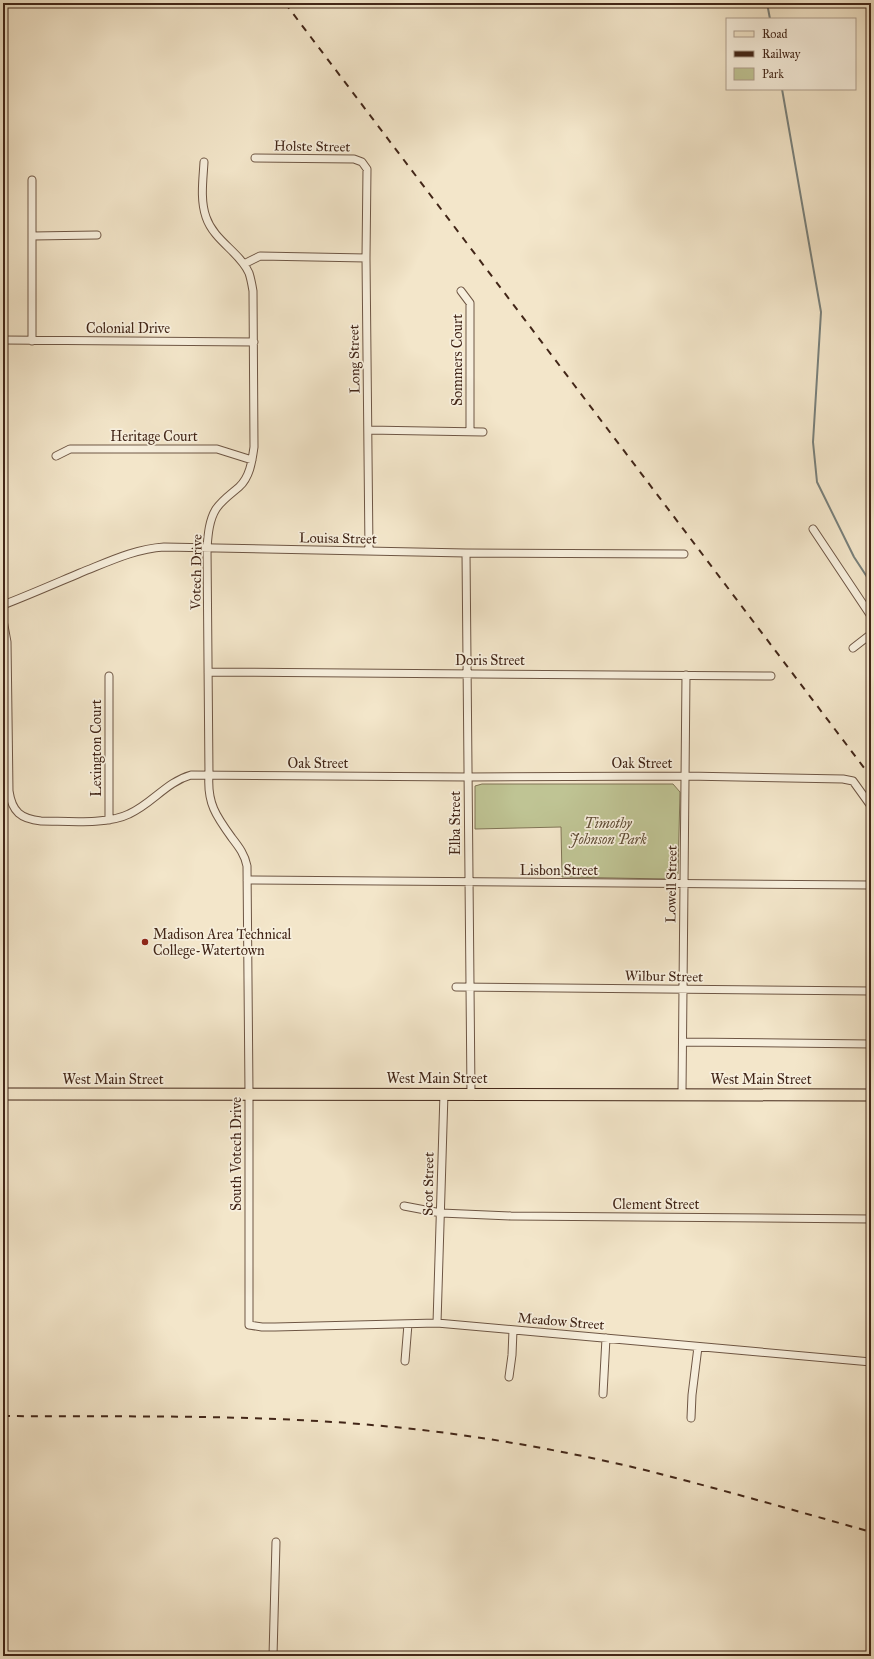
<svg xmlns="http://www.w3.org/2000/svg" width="874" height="1659" font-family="'IM FELL Great Primer',serif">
<rect width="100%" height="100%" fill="#f3e6ca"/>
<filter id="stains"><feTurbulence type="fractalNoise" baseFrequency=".005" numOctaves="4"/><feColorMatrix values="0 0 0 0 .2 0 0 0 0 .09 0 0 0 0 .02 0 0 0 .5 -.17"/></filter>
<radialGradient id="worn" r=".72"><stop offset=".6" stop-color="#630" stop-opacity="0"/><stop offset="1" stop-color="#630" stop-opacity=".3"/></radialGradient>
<!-- green -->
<path fill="#bfc494" stroke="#807556" d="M482,784h191l7,8 -2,82 -3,3 -10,2 -103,-2 -1,-50 -86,2v-43z"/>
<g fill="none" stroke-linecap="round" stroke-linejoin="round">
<!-- stream -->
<path stroke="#79817c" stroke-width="2" d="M767,3l3,16
M782,89l39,223 -8,130 4,40 37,75 17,26"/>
<!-- street casing -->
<g stroke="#6e5644" stroke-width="9">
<path id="street" d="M255,158l99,1 8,3 5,7 -1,89 3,293
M204,162c-1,18 -4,38 2,55 8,24 34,35 43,56 2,6 3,12 4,18l1,156c-2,14 -4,30 -15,40 -8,7 -17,13 -23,22 -7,11 -8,26 -9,39l2,227c-2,28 7,41 23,63 7,9 13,17 15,28l2,227v232l13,2h13l162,-4 434,39
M32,180v161
M33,236l64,-1
M244,264l16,-8 106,2
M461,291l9,12v128
M3,340l251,2
M368,430l115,2
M56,456l14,-7h147l35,11
M813,529l58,87
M466,553l5,540
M3,605c26,-10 51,-21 77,-32 28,-11 54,-24 84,-26l302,6 218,1
M3,620l4,22 2,149c3,21 12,28 32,30 25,0 66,4 88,-7 23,-10 37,-32 62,-39l277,2 218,-1 157,3 10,2 18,25
M853,648l18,-14
M208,672l563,4
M109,676v144
M247,880l624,5
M456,987l415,4
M683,1042l188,2
M682,1093l4,-418
M404,1206l37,7 70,3 360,3
M437,1323l7,-230
M405,1361l3,-37
M509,1377l3,-22 1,-25
M603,1394l3,-56
M691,1418l1,-23 6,-48
M273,1656l3,-114"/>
</g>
<!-- primary casing -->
<g stroke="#422618" stroke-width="13">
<path id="primary" d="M3,1094l868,1"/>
</g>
<!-- street -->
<use href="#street" stroke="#f7efdd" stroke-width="7"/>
<!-- primary -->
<use href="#primary" stroke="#f3e6ca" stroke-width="11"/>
<!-- rail -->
<path stroke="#422618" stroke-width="2" stroke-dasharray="7 7" stroke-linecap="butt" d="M285,3l586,774
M3,1416c126,1 255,-2 380,10 89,8 179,24 266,45 74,19 148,40 222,61"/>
</g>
<!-- markers -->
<circle fill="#8f2418" stroke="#f7efdd" stroke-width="1.5" cx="145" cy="942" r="4"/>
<g text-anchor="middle" stroke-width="3.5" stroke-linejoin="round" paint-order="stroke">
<!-- street labels -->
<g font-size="14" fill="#422618" stroke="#f7efdd">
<text transform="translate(312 146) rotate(1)" y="5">Holste Street</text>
<text x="128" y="333">Colonial Drive</text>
<text transform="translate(354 359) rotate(-91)" y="5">Long Street</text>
<text transform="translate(457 360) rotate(-90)" y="5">Sommers Court</text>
<text x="154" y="441">Heritage Court</text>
<text transform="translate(338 538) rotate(1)" y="5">Louisa Street</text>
<text transform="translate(196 572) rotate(-89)" y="5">Votech Drive</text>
<text x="490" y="665">Doris Street</text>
<text transform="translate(96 748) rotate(-90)" y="5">Lexington Court</text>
<text x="318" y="768">Oak Street</text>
<text x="642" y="768">Oak Street</text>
<text transform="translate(455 823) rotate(-90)" y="5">Elba Street</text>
<text x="559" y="875">Lisbon Street</text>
<text transform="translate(671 884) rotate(-89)" y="5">Lowell Street</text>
<text transform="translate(664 976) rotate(1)" y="5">Wilbur Street</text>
<text x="437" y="1083">West Main Street</text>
<text x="113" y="1084">West Main Street</text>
<text x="761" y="1084">West Main Street</text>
<text transform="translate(236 1154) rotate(-90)" y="5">South Votech Drive</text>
<text transform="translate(428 1184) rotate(-89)" y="5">Scot Street</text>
<text x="656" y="1209">Clement Street</text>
<text transform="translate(561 1321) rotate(5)" y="5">Meadow Street</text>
</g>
<!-- park labels -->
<g font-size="14" font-style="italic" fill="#614e37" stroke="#f7efdd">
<text x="608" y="828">Timothy<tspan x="608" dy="16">Johnson Park</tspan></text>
</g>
<!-- poi labels -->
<g font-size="14" fill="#422618" stroke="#f7efdd" text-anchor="start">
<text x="153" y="939">Madison Area Technical<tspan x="153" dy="16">College-Watertown</tspan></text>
</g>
</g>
<!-- margin -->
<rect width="874" height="1659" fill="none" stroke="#f3e6ca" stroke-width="16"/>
<rect x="4" y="4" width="866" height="1651" fill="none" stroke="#422618" stroke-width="2"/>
<rect x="8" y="8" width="858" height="1643" fill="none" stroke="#422618"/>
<!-- legend -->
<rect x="726" y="18" width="130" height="72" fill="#f7efdd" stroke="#af9f8e"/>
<rect x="734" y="31" width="20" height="6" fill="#f3e6ca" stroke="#af9f8e"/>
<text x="762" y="38" font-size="12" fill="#422618">Road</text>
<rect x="734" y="51" width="20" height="6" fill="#422618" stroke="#af9f8e"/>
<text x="762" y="58" font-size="12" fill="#422618">Railway</text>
<rect x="734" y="68" width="20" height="12" fill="#bfc494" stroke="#af9f8e"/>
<text x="762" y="78" font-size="12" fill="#422618">Park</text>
<rect width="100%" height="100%" filter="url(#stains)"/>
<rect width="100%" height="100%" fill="url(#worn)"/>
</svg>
